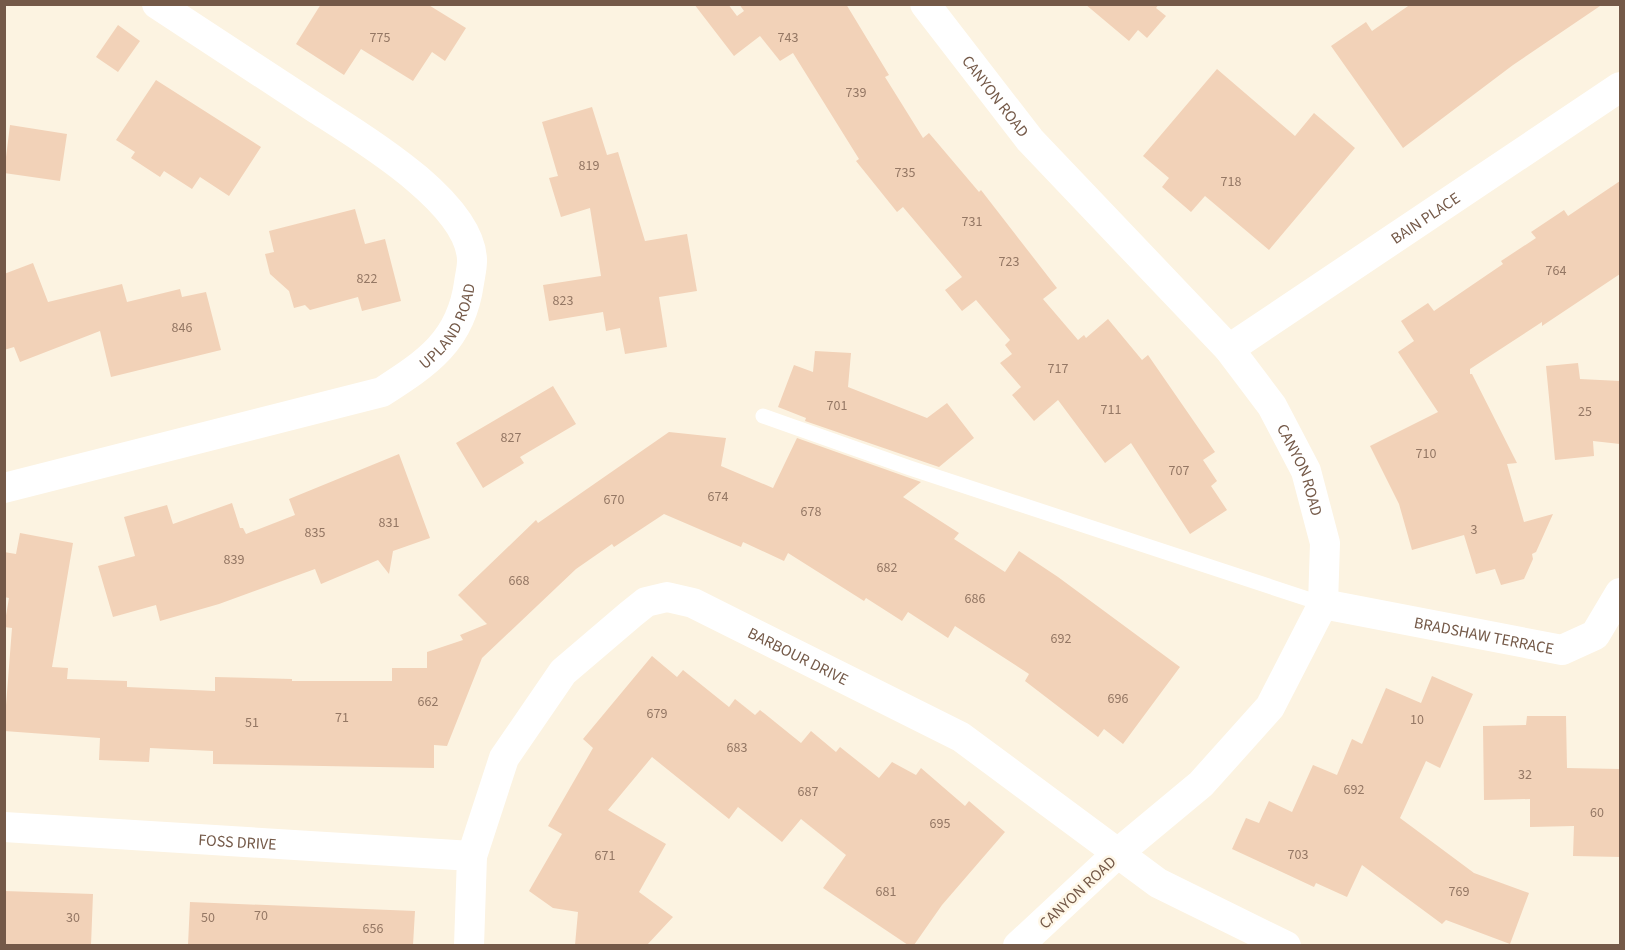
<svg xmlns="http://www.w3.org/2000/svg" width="1625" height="950" font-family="'Source Sans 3',sans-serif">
<rect width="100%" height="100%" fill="#fcf3e1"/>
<!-- building -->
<path fill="#f2d2b8" d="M321,4h106l39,24 -21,33 -13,-9 -19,29 -52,-32 -17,26 -48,-31z
M694,4h34l9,12 7,-5 -5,-7h107l43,71 -4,2 38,61 6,-5 50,59 2,-2 76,98 -14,11 35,41 6,-5 2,3 22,-19 34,41 6,-5 67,97 -12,8 14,21 -6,5 16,24 -37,24 -59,-91 -26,20 -47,-63 -24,21 -22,-26 9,-8 -21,-24 12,-9 -7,-9 5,-5 -34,-40 -14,11 -17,-21 17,-13 -59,-70 -6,5 -41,-51 3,-2 -66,-106 -13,8 -20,-25 -26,20z
M1085,4h74l-3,4 10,8 -19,22 -9,-8 -9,11z
M1411,4h192l-90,61 -110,83 -72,-102 35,-24 6,9z
M118,25l22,16 -22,31 -22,-15z
M1217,69l78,67 19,-23 41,35 -86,102 -64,-54 -14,16 -29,-25 7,-9 -26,-22z
M156,80l105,67 -32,49 -29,-19 -8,12 -28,-18 -4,6 -29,-19 4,-6 -19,-12z
M592,107l15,48 11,-3 27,89 42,-7 10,57 -38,6 8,50 -42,7 -5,-26 -14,3 -3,-19 -54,9 -6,-36 58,-9 -11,-68 -29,9 -12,-39 9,-2 -16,-54z
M10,125l57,9 -7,47 -56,-8z
M1620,181v93l-78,52v-4l-72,47v5h2l45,89 -10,1 17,58 29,-8 -17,38 -4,2 1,5 -9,20 -23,6 -6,-16 -19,5 -12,-39 -52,15 -13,-46 -29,-58 68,-34 -40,-60 16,-11 -13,-20 27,-18 6,8 69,-47 -2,-3 35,-23 -5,-6 33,-22 4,6z
M355,209l10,35 20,-5 16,62 -39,10 -4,-14 -48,13 -5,-5 -11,3 -5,-17 -19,-17 -5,-20 9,-2 -5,-21z
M33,263l15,39 74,-18 5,18 53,-13 2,8 24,-5 15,58 -110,27 -11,-46 -80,31 -6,-15 -10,3v-76z
M815,351l36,2 -3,34 79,31 20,-15 27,35 -35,29 -134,-46 1,-3 -28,-11 16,-42 19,7z
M1578,363l2,16 40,2v63l-27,-3 1,15 -39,4 -9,-94z
M553,386l23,38 -56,33 4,6 -41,25 -27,-45z
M669,432l57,6 -5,28 52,22 24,-50 124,44 -18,15 56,36 -5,6 51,33 14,-21 39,26 122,90 -57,77 -19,-15 -6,8 -73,-56 4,-7 -74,-48 -7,12 -40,-26 -6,9 -36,-23 -2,3 -76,-48 -4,8 -41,-19 -2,5 -77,-33 -50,33 -2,-3 -36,25 -94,89 -35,88 -13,-1v23l-221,-4v-13l-63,-3 -1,14 -50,-2 1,-22 -96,-7 8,-103 -8,-1 5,-29 -5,-1v-45l12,2 4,-21 53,10 -21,124 16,1 -1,11 60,2v6l88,4v-14l77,2v2h100v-13h35v-16l36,-12 -3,-5 27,-11 -29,-29 78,-75 2,3z
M399,454l31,84 -37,13 -4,23 -11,-14 -57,24 -6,-15 -96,35 -59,17 -4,-16 -43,12 -15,-51 37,-10 -11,-39 43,-12 6,19 59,-21 8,25h3l3,6 49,-19 -6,-16z
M652,656l25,21 6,-7 46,37 6,-8 20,16 5,-5 41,33 10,-12 25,21 4,-5 39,31 13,-16 24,13 5,-7 44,38 4,-5 36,31 -63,73 -28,40h-6l-85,-57 23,-33 -45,-36 -19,23 -44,-35 -9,12 -77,-62 -44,53 58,34 -27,48 34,25 -26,28h-72l3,-33 -25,-4 -24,-17 33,-57 -14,-8 45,-78 -10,-9z
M1432,676l41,18 -33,74 -14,-7 -26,57 74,55 55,20 -19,51 -64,-24 -4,4 -80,-59 -15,32 -31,-14 -2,4 -82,-38 14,-31 13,5 10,-22 23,11 21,-47 24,10 15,-36 10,5 24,-56 35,15z
M1527,716h39l1,52 53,1v88l-47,-1 1,-30 -44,1v-28l-46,1 -1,-74 43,-1z
M4,891l89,3 -2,51h-87z
M190,902l225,9 -2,34h-225z"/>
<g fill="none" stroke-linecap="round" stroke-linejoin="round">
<!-- service -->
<path stroke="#fff" stroke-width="15" d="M763,416l147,52 413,136"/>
<!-- minor -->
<g stroke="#fff" stroke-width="30">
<path id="s1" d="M925,4l105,136 199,209 43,57 34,65 19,72 -2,61 -53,103 -69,77 -83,69 -100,93"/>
<path id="s2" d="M1229,349l391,-262"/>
<path id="s3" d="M4,488l378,-96c45,-29 79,-51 87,-109 1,-7 3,-15 3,-22 0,-58 -111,-124 -155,-152 -53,-35 -106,-70 -160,-105"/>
<path id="s4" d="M1323,604l239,46 33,-15 25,-42"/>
<path id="s5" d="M4,827l468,29"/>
<path id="s6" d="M469,946l3,-90 32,-98 59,-86 68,-58 15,-12 21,-5 26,6 268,134 197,146 128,63"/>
</g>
</g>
<g text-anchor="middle" stroke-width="5" stroke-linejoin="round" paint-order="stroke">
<!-- number labels -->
<g font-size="14" fill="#947764">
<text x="380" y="42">775</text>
<text x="788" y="42">743</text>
<text x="856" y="97">739</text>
<text x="589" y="170">819</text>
<text x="905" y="177">735</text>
<text x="1231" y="186">718</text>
<text x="972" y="226">731</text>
<text x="1009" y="266">723</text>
<text x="1556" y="275">764</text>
<text x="367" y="283">822</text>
<text x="563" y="305">823</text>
<text x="182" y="332">846</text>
<text x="1058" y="373">717</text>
<text x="837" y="410">701</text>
<text x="1111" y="414">711</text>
<text x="1585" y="416">25</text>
<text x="511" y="442">827</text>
<text x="1426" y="458">710</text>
<text x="1179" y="475">707</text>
<text x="718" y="501">674</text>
<text x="614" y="504">670</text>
<text x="811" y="516">678</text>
<text x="389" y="527">831</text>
<text x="1474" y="534">3</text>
<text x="315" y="537">835</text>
<text x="234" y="564">839</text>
<text x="887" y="572">682</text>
<text x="519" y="585">668</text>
<text x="975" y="603">686</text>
<text x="1061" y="643">692</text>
<text x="1118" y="703">696</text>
<text x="428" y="706">662</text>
<text x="657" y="718">679</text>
<text x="342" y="722">71</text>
<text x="1417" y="724">10</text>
<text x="252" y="727">51</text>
<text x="737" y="752">683</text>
<text x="1525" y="779">32</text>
<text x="1354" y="794">692</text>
<text x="808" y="796">687</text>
<text x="1597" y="817">60</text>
<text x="940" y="828">695</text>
<text x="1298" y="859">703</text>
<text x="605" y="860">671</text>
<text x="886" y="896">681</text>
<text x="1459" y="896">769</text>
<text x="261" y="920">70</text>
<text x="73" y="922">30</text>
<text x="208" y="922">50</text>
<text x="373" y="933">656</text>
</g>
<!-- street labels -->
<g font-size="16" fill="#745948" stroke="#fff7e7">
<text dy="6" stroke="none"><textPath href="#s1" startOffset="116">CANYON ROAD</textPath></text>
<text dy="6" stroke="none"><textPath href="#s2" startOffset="236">BAIN PLACE</textPath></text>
<text dy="6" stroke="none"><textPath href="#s3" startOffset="486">UPLAND ROAD</textPath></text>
<text dy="6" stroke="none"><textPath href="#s1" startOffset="602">CANYON ROAD</textPath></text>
<text dy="6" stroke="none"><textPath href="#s4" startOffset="164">BRADSHAW TERRACE</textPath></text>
<text dy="6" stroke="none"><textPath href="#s6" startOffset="572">BARBOUR DRIVE</textPath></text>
<text dy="6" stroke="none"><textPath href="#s5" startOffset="234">FOSS DRIVE</textPath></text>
<text transform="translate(1077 892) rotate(-43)" y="6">CANYON ROAD</text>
</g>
</g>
<!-- border -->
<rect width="1625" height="950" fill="none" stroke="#745948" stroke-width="12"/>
</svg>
